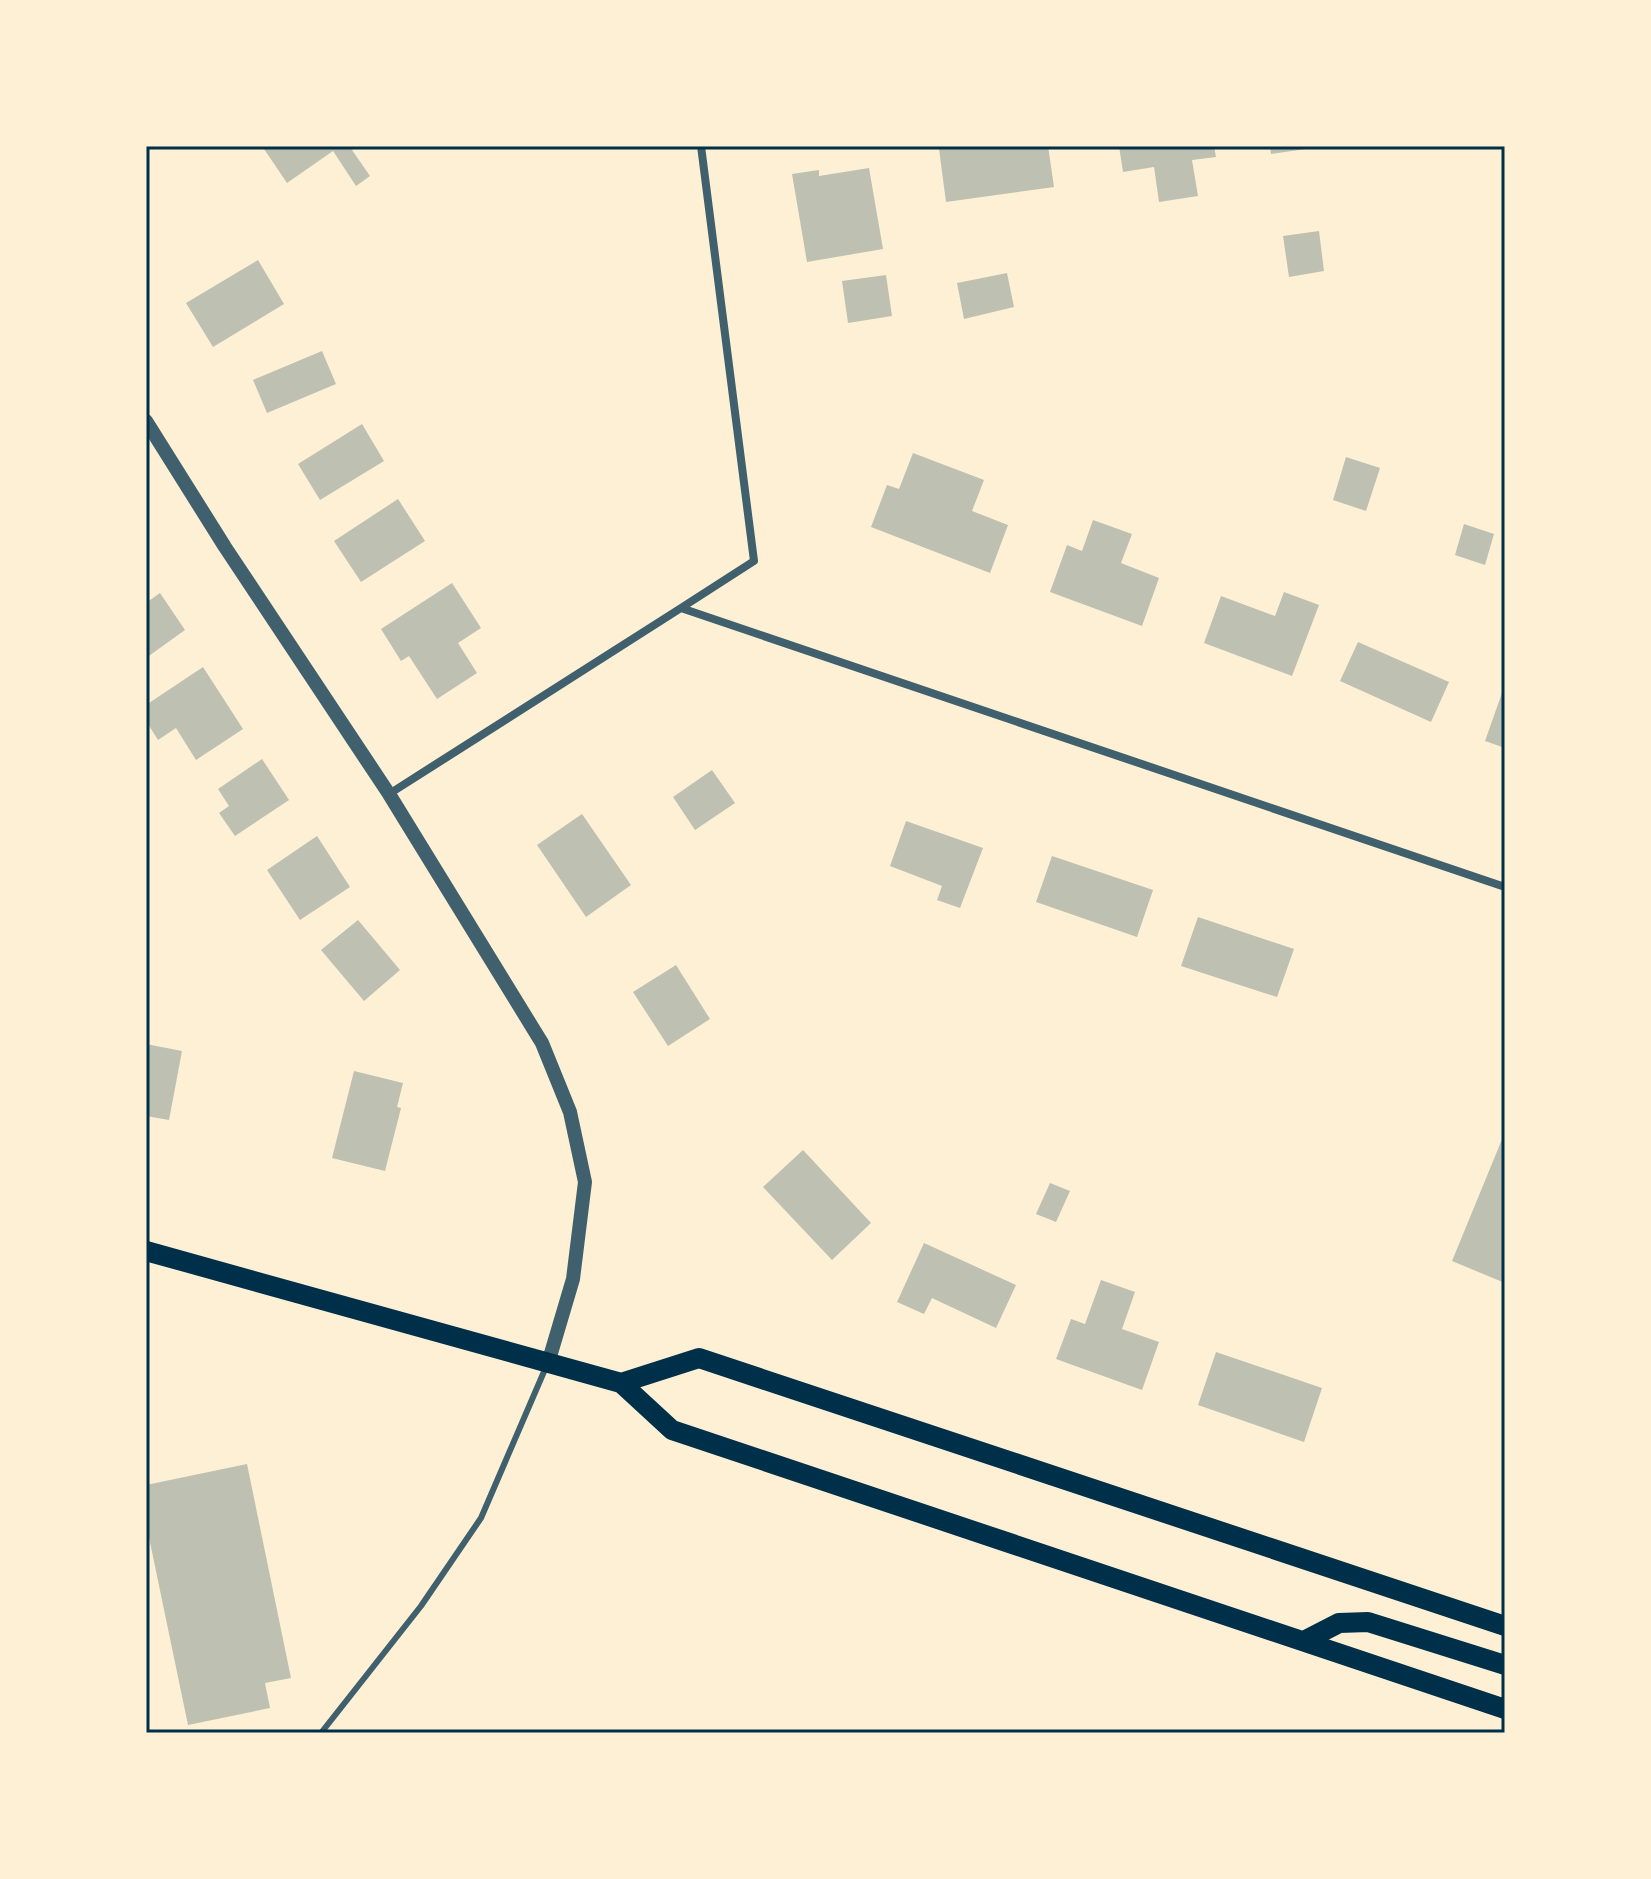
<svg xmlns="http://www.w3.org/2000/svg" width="1651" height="1879" font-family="Cabin,sans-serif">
<rect width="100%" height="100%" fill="#fdf0d5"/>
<!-- building -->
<path fill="#bec0b2" d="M262,146h97l-7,4 18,26 -14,10 -23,-35 -46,32z
M958,146h90l6,41 -108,15 -7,-53z
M1119,146h95l2,11 -24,3 6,36 -39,6 -5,-35 -31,5z
M1270,146h43v2l-42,6z
M869,168l14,81 -76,13 -15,-88 27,-4v6z
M1319,231l5,40 -35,6 -6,-41z
M258,260l26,44 -71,43 -27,-44z
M1007,273l7,34 -50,12 -7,-36z
M886,275l6,41 -44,7 -6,-42z
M322,351l14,33 -69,29 -14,-33z
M362,424l22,37 -64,39 -22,-36z
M913,453l71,27 -12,31 36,14 -18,48 -119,-46 16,-42 12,4z
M1346,457l34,11 -14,43 -33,-11z
M398,499l27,42 -64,41 -27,-41z
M1093,520l39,14 -11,29 38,15 -17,48 -92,-34 17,-47 15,6z
M1464,524l30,10 -9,31 -30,-10z
M452,583l29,45 -23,15 19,30 -40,26 -28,-43 -8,5 -20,-32z
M1284,592l35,13 -27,71 -88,-33 17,-47 54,20z
M160,593l25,37 -39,28v-55z
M1358,642l91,40 -18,40 -91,-41z
M203,667l40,62 -47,31 -20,-32 -18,12 -12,-19v-16z
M1502,693l3,1v54l-20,-7z
M262,759l27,41 -54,36 -16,-23 10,-7 -11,-17z
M712,770l23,33 -40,27 -22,-33z
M582,814l49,71 -45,32 -49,-72z
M906,821l77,27 -23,60 -23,-8 5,-14 -52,-20z
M317,836l33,51 -50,33 -33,-50z
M1052,856l101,34 -16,47 -101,-35z
M1198,917l96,32 -17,48 -96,-31z
M358,920l42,50 -36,31 -43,-51z
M676,965l34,54 -42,27 -35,-54z
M146,1044l36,7 -13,69 -23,-4z
M354,1071l49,12 -6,24 4,1 -16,63 -53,-13z
M1505,1132v151l-53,-22z
M803,1150l68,73 -39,37 -69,-73z
M1050,1183l20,8 -14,31 -20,-8z
M924,1243l92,42 -20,43 -64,-30 -8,16 -27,-12z
M1101,1280l34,12 -13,37 37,13 -17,48 -86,-31 15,-40 14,5z
M1216,1352l106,36 -18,54 -106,-37z
M247,1464l44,214 -26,5 5,25 -82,17 -42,-202v-38z"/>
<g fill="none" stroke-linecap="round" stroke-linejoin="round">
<!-- service -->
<path stroke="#3f606c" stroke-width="6" d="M321,1733l100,-127 60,-88 65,-151"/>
<!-- minor -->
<path stroke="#3f606c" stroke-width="8" d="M681,608l73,-47 -53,-415
M389,794l292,-186 824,279"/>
<!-- tertiary -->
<path stroke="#3f606c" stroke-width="14" d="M146,421l79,126 164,247 153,249 28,69 15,70 -12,97 -24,81"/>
<!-- primary -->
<path stroke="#003049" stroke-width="20" d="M146,1251l475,132 51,47 833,279
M621,1383l78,-25 806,268
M1304,1641l35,-18 29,-1 137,43"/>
</g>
<!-- border -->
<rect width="1651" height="1879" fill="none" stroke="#fdf0d5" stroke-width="296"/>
<rect x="148" y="148" width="1355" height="1583" fill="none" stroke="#003049" stroke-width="3"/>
</svg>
